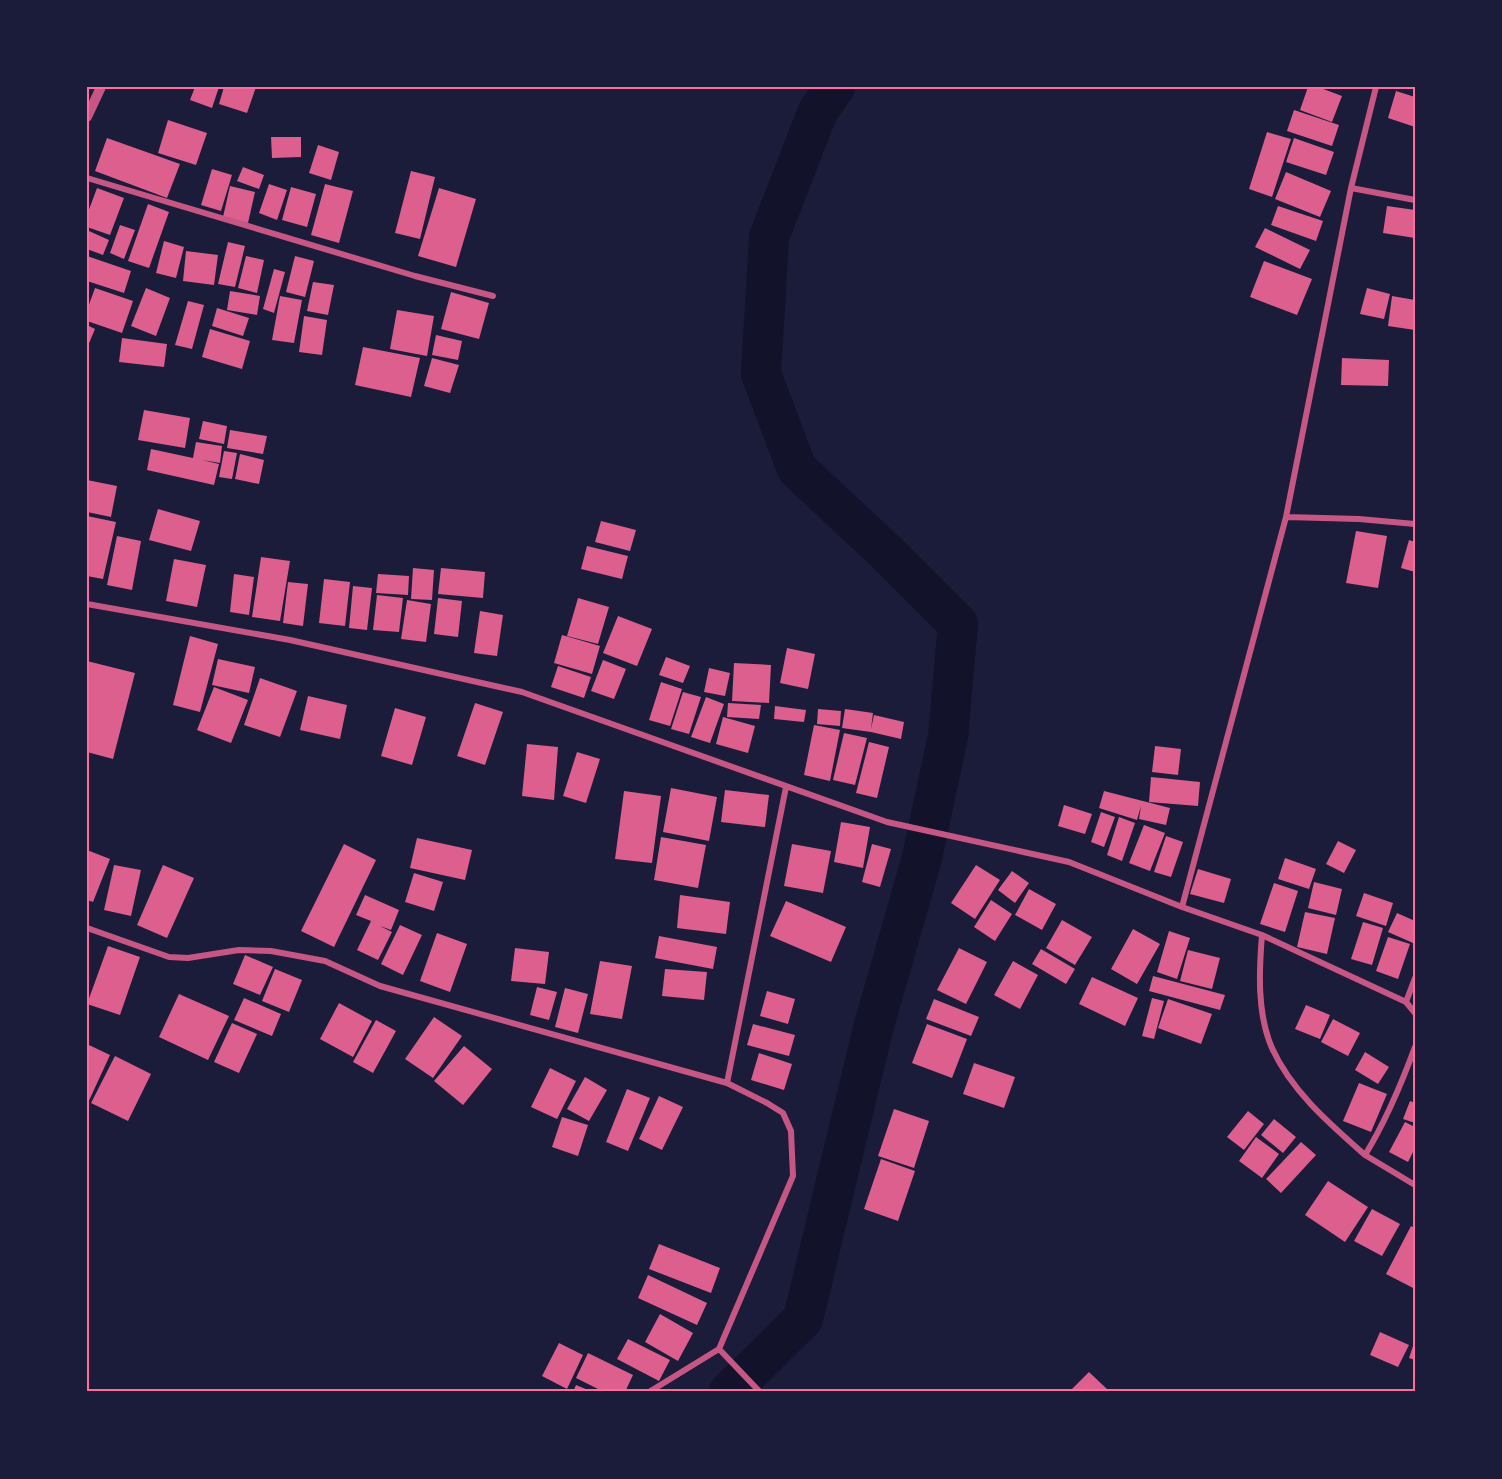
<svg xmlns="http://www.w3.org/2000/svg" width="1502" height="1479" font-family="Roboto,sans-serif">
<rect width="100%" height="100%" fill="#1b1b3a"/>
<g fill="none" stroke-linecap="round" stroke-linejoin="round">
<!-- river -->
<path stroke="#12122b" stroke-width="40" d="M729,1392l74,-73 70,-290 49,-171 26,-122 10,-112 -72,-72 -89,-83 -36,-95 8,-137 49,-126 17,-24"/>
</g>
<!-- building -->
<path fill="#dd5f8e" d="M195,87h24l-7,21 -22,-8z
M224,87h32l-9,26 -28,-9z
M1308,87h10l24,9 -10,26 -32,-12z
M1396,91l19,6v30l-27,-9z
M1294,110l45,15 -7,21 -45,-15z
M168,120l39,13 -11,32 -38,-12z
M1267,132l24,7 -19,58 -23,-8z
M271,137h30v20l-29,1z
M107,138l73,26 -13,34 -72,-27z
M1294,138l40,14 -8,23 -40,-13z
M318,145l21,7 -8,28 -22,-7z
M243,167l21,8 -5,14 -22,-8z
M212,169l20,6 -11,36 -20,-6z
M411,171l24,6 -15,62 -25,-6z
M1286,172l45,19 -11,26 -45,-18z
M269,184l18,6 -10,30 -18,-7z
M325,184l28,7 -14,52 -28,-8z
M230,186l25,6 -7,31 -25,-6z
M291,187l25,7 -9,33 -25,-7z
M97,188l27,10 -14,37 -23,-8v-12z
M439,188l37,11 -20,68 -38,-11z
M148,204l21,8 -20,56 -21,-7z
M1278,206l45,15 -7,20 -45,-16z
M1387,206l28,4v28l-32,-5z
M120,225l15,5 -11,29 -14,-6z
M1265,228l45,22 -10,19 -45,-22z
M89,231l20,9 -6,15 -16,-6z
M164,241l20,6 -8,31 -20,-5z
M228,242l17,4 -10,41 -17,-3z
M186,251l32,4 -4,30 -31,-4z
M87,256l44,15 -7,22 -37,-12z
M246,256l18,4 -7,33 -19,-5z
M295,256l19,5 -9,36 -19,-5z
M1264,261l48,18 -15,36 -47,-18z
M274,269l11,3 -11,41 -11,-4z
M313,282l21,3 -6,30 -21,-4z
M95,288l38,13 -11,32 -35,-12v-11z
M146,288l24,10 -14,38 -25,-10z
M1367,288l23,6 -6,25 -24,-5z
M230,291l30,5 -3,19 -30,-5z
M451,292l38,11 -10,36 -38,-10z
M280,296l22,4 -8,43 -22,-3z
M1392,296l23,4v30l-27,-4z
M188,301l16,4 -12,44 -17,-4z
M217,308l32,10 -6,18 -31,-10z
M397,310l37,6 -7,40 -37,-7z
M304,316l23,4 -5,35 -23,-3z
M87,325l8,4 -8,19z
M210,329l40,12 -8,28 -40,-12z
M436,335l26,6 -4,19 -26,-5z
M122,338l45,6 -3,23 -45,-5z
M363,347l57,11 -9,39 -56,-12z
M432,358l27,7 -9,28 -26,-7z
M1342,358l47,2 -1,26 -47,-1z
M144,410l46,8 -5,30 -47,-8z
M203,421l24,5 -3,18 -25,-5z
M230,430l37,6 -4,18 -36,-6z
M196,442l26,4 -2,17 -18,-3 17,4 -5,21 -67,-15 4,-21 42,9z
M224,451l13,2 -5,26 -13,-2z
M240,454l24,6 -5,24 -24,-5z
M87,480l30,6 -6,31 -24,-5z
M158,509l42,12 -9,30 -42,-11z
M87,516l29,6 -13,57 -16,-3z
M601,521l35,9 -6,21 -35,-9z
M1356,531l31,5 -9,52 -32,-5z
M117,536l24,5 -9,49 -25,-5z
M1409,540l6,2v30l-14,-4z
M587,546l41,10 -6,23 -41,-10z
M261,557l29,4 -10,60 -28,-4z
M174,559l32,6 -9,42 -31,-6z
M413,568l21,2 -2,30 -21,-1z
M441,568l44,4 -2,26 -45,-4z
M234,574l20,3 -5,38 -19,-3z
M378,574l31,2 -1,19 -32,-2z
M324,579l26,3 -5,44 -26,-3z
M288,582l20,2 -5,42 -20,-3z
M353,586l19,2 -5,42 -18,-2z
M377,595l26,3 -4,34 -26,-2z
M438,598l24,3 -4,36 -24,-3z
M578,598l31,9 -11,37 -31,-8z
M407,600l24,4 -5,38 -25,-3z
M480,611l23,4 -6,41 -23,-3z
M618,616l34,13 -15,37 -34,-13z
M562,635l38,11 -8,28 -38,-11z
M190,636l28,8 -18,68 -27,-7z
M787,648l28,6 -7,35 -28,-6z
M666,657l24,9 -7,17 -24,-8z
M218,659l37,8 -6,26 -37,-8z
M603,660l23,9 -12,30 -23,-8z
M87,661l48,12 -22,86 -26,-7z
M734,663l37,2 -2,38 -37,-2z
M558,666l33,11 -7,21 -33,-11z
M709,668l21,5 -5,23 -21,-4z
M260,678l37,13 -17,46 -36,-12z
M661,682l21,7 -12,37 -21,-6z
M214,687l34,13 -17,43 -34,-13z
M683,692l18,5 -12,37 -18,-5z
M308,696l39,9 -7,34 -40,-9z
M706,697l18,7 -14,39 -19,-6z
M475,703l28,9 -18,53 -28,-9z
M728,703l33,2 -2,14 -32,-2z
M775,706l31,4 -2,12 -30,-3z
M395,708l31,9 -14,48 -31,-9z
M818,709l23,2 -1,15 -23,-2z
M845,709l28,4 -2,16 3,-14 30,7 -3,17 -30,-7 -29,-4z
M723,717l32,9 -7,27 -32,-9z
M814,725l26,5 -10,51 -26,-6z
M844,733l23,5 -12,47 -22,-5z
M869,742l20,5 -12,51 -21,-5z
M527,744l31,3 -4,53 -32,-4z
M1155,746l26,3 -3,26 -26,-3z
M577,752l23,7 -14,44 -23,-7z
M1151,777l49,5 -2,24 -49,-4z
M671,788l46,9 -8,44 -46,-9z
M725,790l44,5 -4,32 -44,-5z
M624,791l37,5 -9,67 -37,-4z
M1104,791l66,17 -4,17 -27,-6 2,-13 -4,14 -38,-12z
M1064,805l28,9 -7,20 -27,-8z
M1101,812l14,5 -11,30 -13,-5z
M1119,817l16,6 -13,38 -15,-6z
M841,822l29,5 -7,41 -29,-6z
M1144,825l21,8 -15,38 -21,-8z
M1166,836l17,6 -12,35 -17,-5z
M661,837l45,8 -8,43 -44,-8z
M417,838l55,12 -7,30 -55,-12z
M1338,841l18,9 -12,23 -18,-9z
M344,844l32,16 -42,87 -33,-16z
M792,844l39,7 -8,42 -39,-7z
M872,844l19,5 -11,38 -18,-5z
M87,850l23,9 -17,43 -6,-2z
M1285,858l31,11 -7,20 -31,-10z
M114,865l27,5 -10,46 -27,-6z
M163,865l31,13 -27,60 -30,-13z
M976,865l24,15 -25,39 -24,-16z
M1198,869l33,10 -7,24 -34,-9z
M1012,871l17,12 -14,20 -17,-13z
M414,873l29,9 -9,29 -29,-9z
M1314,882l28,7 -6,26 -28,-7z
M1274,883l24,8 -13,41 -25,-8z
M1029,889l27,15 -14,26 -27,-15z
M1364,893l29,10 -7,23 -30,-10z
M365,895l34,15 -8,20 -11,-4 12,6 -14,28 -21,-10 14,-29 -15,-6z
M680,895l50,7 -4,32 -49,-6z
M991,900l21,14 -17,27 -21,-14z
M786,901l60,26 -15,35 -61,-26z
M1305,912l30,6 -8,36 -30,-7z
M1397,913l18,8v16l-2,6 -25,-11z
M1062,920l30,17 -17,28 -29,-17z
M1363,922l20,6 -11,37 -21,-6z
M400,925l22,10 -19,40 -22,-11z
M1133,929l27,15 -23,40 -26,-15z
M1169,931l21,7 -13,41 -20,-7z
M437,933l30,11 -17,48 -30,-11z
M659,936l58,11 -4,22 -58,-11z
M1388,937l22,7 -12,35 -22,-8z
M108,946l32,11 -20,58 -33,-11z
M515,948l34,4 -4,32 -34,-3z
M959,948l28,14 -21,42 -29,-14z
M1041,949l34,20 -9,15 -34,-20z
M1188,950l32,8 -8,31 -32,-8z
M245,955l28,12 -13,28 -27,-11z
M600,961l32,5 -10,53 -32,-5z
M1013,961l25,14 -18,34 -26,-14z
M275,969l27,11 -13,32 -27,-11z
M665,969l42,3 -3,28 -42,-4z
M1153,976l72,19 -5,15 -71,-19z
M1092,977l46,21 -13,28 -46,-22z
M537,987l20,5 -8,28 -19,-5z
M565,988l23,6 -10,39 -23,-6z
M767,991l28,8 -7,25 -28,-8z
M179,994l50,22 -21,44 -49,-23z
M244,998l37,16 -9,22 -38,-16z
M1152,998l12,3 -10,38 -12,-3z
M934,999l45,18 -8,19 -45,-17z
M1168,999l44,15 -11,30 -43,-16z
M339,1003l33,18 -19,36 -33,-18z
M1306,1005l24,10 -10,24 -25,-10z
M434,1017l28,19 -29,42 -28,-19z
M1333,1019l27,14 -12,23 -27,-14z
M376,1020l20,11 -23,42 -20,-11z
M232,1023l25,11 -18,39 -25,-11z
M753,1024l42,11 -6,21 -42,-11z
M927,1024l40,15 -15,39 -40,-15z
M89,1045l21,10 -23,50v-57z
M464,1046l28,23 -29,36 -29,-24z
M1365,1052l24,15 -11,17 -23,-14z
M759,1053l33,11 -8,26 -33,-10z
M115,1056l36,18 -23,47 -37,-18z
M974,1063l41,14 -11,31 -41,-14z
M550,1068l26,13 -19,38 -26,-12z
M585,1077l22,13 -18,31 -22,-12z
M1359,1083l28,11 -16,38 -28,-11z
M627,1089l23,9 -22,53 -22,-9z
M659,1096l24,11 -21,43 -23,-11z
M1410,1101l5,2v20l-12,-4z
M894,1109l35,12 -15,47 -36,-12z
M1248,1111l16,13 -20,26 -17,-13z
M562,1117l26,8 -10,31 -26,-9z
M1274,1119l22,18 -13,16 -22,-18z
M1405,1122l10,5v21l-7,14 -19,-10z
M1256,1137l23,17 -17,24 -23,-17z
M1301,1142l15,13 -35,38 -15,-14z
M881,1159l34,12 -17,50 -34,-12z
M1328,1181l40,26 -23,35 -40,-27z
M1372,1209l28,15 -18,32 -28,-15z
M1411,1226l4,2v61l-29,-15z
M659,1244l61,24 -9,25 -62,-24z
M648,1275l59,28 -10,22 -59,-27z
M660,1314l33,19 -15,28 -33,-19z
M1380,1332l29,13 -11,22 -28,-12z
M628,1339l42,21 -11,21 -42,-22z
M1415,1340v20l-6,-2z
M559,1343l24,12 -16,34 -25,-13z
M588,1353l45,22 -8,17h-21l-28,-14z
M1089,1372l18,17 -2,3h-36z
M576,1385l17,7h-20z"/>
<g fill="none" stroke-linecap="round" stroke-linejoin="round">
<!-- minor -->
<path stroke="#c65784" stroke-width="6" d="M87,178l328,98 78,20
M1351,188l64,12
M1286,517l73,2 56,5
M87,604l203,36 232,52 365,130 182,40 113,45 80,28 144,67 9,11
M1182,907l104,-390 65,-329 25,-101
M87,928l82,29 19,1 51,-8 32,1 54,10 55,25 347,97 40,20 16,10 8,18 2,45 -74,173 -70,43
M1262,935c-3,36 -5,79 10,113 19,43 59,77 93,107
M1406,1002l9,-24
M1415,1047c-14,38 -29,74 -50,108l50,30
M727,1083l59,-296
M719,1349l41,43"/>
<!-- tertiary -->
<path stroke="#c65784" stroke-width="10" d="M87,117l14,-30"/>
</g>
<!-- border -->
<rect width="1502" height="1479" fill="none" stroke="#1b1b3a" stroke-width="177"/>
<rect x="88" y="88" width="1326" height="1302" fill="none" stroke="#ff6b9d" stroke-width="2"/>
</svg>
